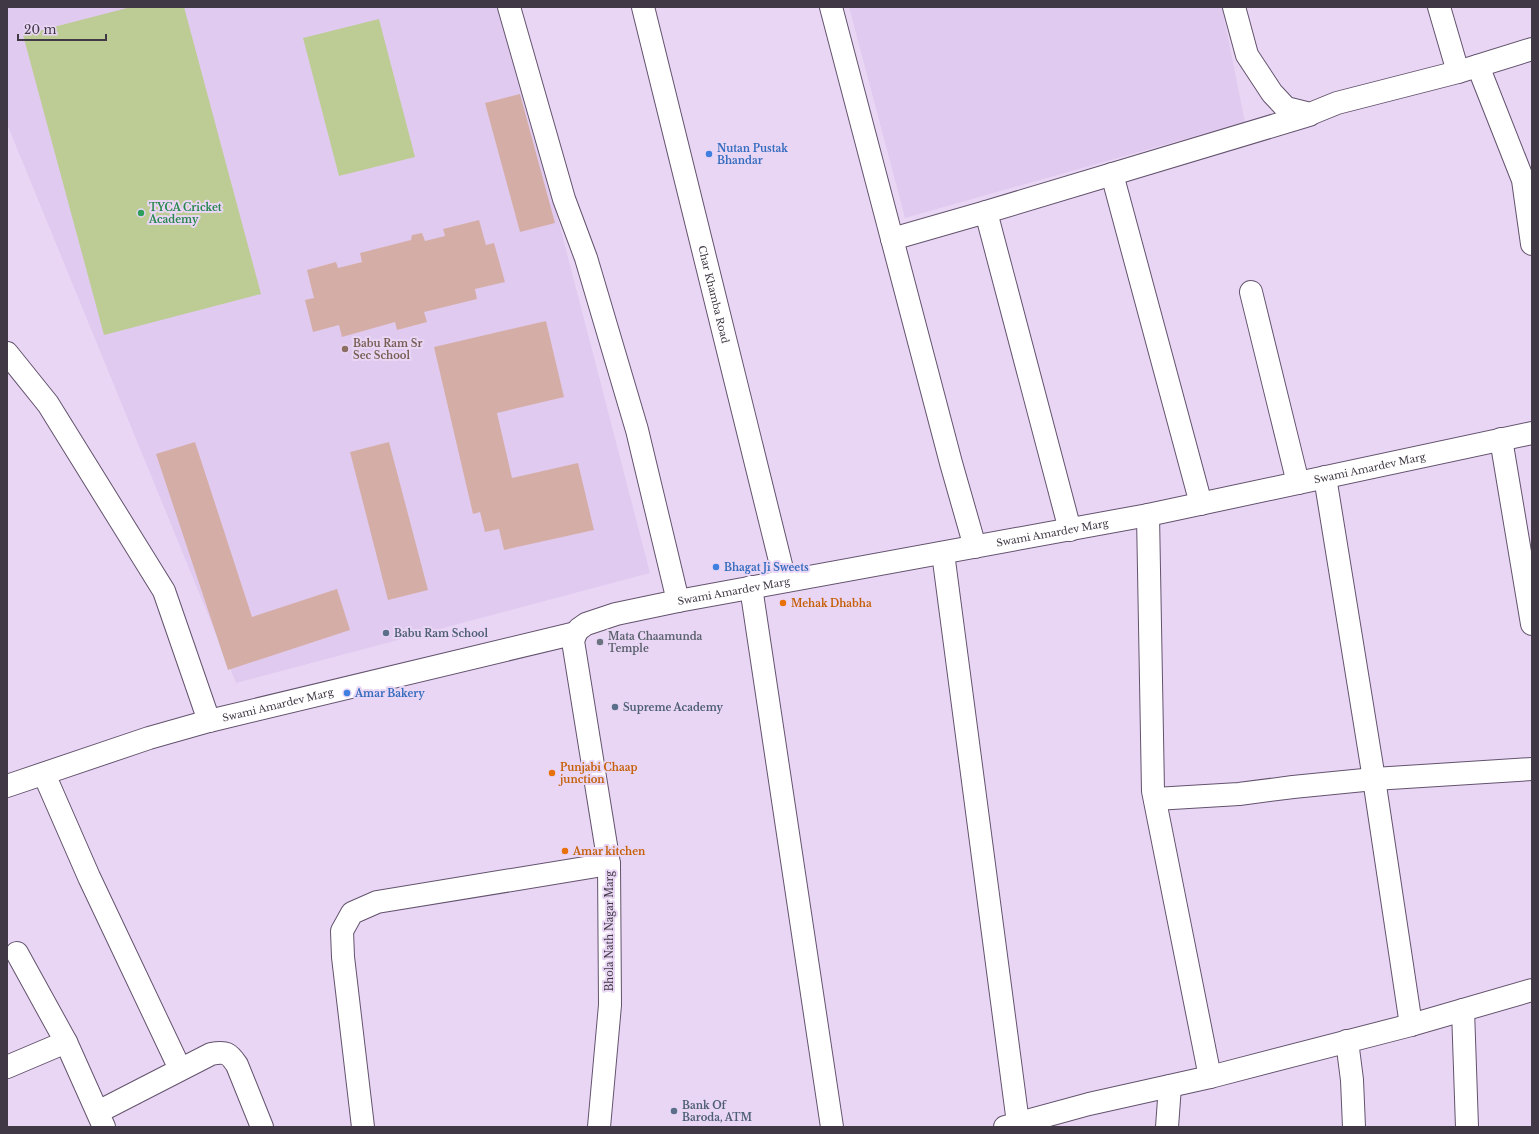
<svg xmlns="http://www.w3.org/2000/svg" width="1539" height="1134" font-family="'Libre Baskerville',serif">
<rect width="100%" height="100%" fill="#e9d6f5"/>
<!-- built -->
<path fill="#e1caef" d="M7,7h496l147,566 -414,110 -229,-559z
M849,7h373l23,115 -340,96z"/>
<!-- green -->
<path fill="#bdcc94" d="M131,7h53l77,287 -157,41 -81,-300z
M379,19l36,138 -76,19 -36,-138z"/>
<!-- building -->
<path fill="#d4aea6" d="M520,94l35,129 -35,9 -35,-129z
M479,220l7,25 8,-2 11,39 -30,7 2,10 -53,13 3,10 -30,8 -2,-8 -53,15 -3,-12 -26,7 -8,-32 9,-2 -7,-28 29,-8 2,6 24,-6 -2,-9 51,-13 1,-5 10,-2 3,8 20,-5 -2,-7z
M546,321l18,76 -67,16 15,65 66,-15 16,67 -90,20 -5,-21 -14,3 -5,-20 -7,2 -39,-167z
M195,442l57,175 85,-28 13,41 -122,40 -72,-216z
M389,442l39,148 -40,10 -38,-148z"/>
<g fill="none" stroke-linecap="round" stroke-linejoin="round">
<!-- minor casing -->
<g stroke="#63536d" stroke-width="24">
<g id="minor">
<path d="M509,7l55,192 22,59 51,172 41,171"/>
<path id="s1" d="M643,7l142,574"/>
<path d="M831,7l120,456 24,84"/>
<path d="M1234,7l13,48 25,38 14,15 24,6 27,-11 121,-31 74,-23"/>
<path d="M1439,7l19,65"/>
<path d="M1478,66l45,114 9,64"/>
<path d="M1112,174l89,330"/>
<path d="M986,212l323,-97"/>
<path d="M892,239l94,-27 84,318"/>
<path d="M1251,292l47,191"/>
<path d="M7,353l41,51 116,187 45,130"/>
<path d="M1501,439l31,185"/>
<path d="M1325,477l49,302 37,246"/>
<path d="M1148,515l5,276 57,286"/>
<path d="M943,553l75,570"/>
<path d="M751,587l81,540"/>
<path d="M44,774l45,103 91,192"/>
<path id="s2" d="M7,786l142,-48 60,-17 367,-88"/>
<path d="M1155,799l84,-5 54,-7 81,-8 158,-10"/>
<path d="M17,953l49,89 38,85"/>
<path d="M1463,1010l4,117"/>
<path d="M1347,1041l5,39 2,47"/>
<path d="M7,1067l59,-25"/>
<path d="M98,1112l113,-58c15,-3 18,-1 26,11l25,62"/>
<path d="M363,1127l-20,-170 -1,-26 10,-18 25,-11 232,-38"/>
<path d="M1005,1127l84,-23 121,-27 201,-52 121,-35"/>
<path d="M1167,1127l3,-41"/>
</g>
</g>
<!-- tertiary casing -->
<g stroke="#63536d" stroke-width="24">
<g id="tertiary">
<path id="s3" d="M599,1127l11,-122 -1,-141 -36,-223 3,-8 3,-4 7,-5 30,-10 62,-13 470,-86 384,-82"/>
</g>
</g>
<!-- minor -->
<use href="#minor" stroke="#fff" stroke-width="22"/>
<!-- tertiary -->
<use href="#tertiary" stroke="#fff" stroke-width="22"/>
</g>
<!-- markers -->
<g fill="#3f7fe0" stroke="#e9d6f5" stroke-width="1.5">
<circle cx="709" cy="154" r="4"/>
<circle cx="716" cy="567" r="4"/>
<circle cx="347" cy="693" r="4"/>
</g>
<circle fill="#2e9e5b" stroke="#e9d6f5" stroke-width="1.5" cx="141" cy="213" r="4"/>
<circle fill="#8d6e63" stroke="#e9d6f5" stroke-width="1.5" cx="345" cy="349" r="4"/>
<g fill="#e8710a" stroke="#e9d6f5" stroke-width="1.5">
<circle cx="783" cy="603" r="4"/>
<circle cx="552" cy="773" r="4"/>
<circle cx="565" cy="851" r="4"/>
</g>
<g fill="#5c6f8a" stroke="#e9d6f5" stroke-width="1.5">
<circle cx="386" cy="633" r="4"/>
<circle cx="615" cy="707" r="4"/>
<circle cx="674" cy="1111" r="4"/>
</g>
<circle fill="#6b7280" stroke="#e9d6f5" stroke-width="1.5" cx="600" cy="642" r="4"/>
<g text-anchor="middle" stroke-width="4" stroke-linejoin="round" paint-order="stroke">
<!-- shop labels -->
<g font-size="10" font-weight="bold" fill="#366cbe" stroke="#e9d6f5" text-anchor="start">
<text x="717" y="152">Nutan Pustak<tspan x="717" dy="12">Bhandar</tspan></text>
<text x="724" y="571">Bhagat Ji Sweets</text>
<text x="355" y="697">Amar Bakery</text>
</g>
<!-- leisure labels -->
<g font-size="10" font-weight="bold" fill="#27864d" stroke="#e9d6f5" text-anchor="start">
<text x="149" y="211">TYCA Cricket<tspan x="149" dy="12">Academy</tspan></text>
</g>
<!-- street labels -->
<g font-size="10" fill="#403945" stroke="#e9d6f5">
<text dy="4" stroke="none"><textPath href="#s1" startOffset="296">Char Khamba Road</textPath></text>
<text dy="4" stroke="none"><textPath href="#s3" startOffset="1311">Swami Amardev Marg</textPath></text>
<text dy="4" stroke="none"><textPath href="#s3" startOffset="987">Swami Amardev Marg</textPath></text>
<text dy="4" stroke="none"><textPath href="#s3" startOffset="663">Swami Amardev Marg</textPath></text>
<text dy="4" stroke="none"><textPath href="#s2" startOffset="283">Swami Amardev Marg</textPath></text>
<text transform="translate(609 931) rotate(-90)" y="4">Bhola Nath Nagar Marg</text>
</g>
<!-- education labels -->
<g font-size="10" font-weight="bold" fill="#785e54" stroke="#e9d6f5" text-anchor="start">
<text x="353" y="347">Babu Ram Sr<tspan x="353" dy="12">Sec School</tspan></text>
</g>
<!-- food labels -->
<g font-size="10" font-weight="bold" fill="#c56008" stroke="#e9d6f5" text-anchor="start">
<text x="791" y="607">Mehak Dhabha</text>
<text x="560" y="771">Punjabi Chaap<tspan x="560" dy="12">junction</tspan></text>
<text x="573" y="855">Amar kitchen</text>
</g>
<!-- service labels -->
<g font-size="10" font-weight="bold" fill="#4e5e75" stroke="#e9d6f5" text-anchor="start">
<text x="394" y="637">Babu Ram School</text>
<text x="623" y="711">Supreme Academy</text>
<text x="682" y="1109">Bank Of<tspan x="682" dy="12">Baroda, ATM</tspan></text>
</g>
<!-- worship labels -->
<g font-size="10" font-weight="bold" fill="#5b616d" stroke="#e9d6f5" text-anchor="start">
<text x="608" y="640">Mata Chaamunda<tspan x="608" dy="12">Temple</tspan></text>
</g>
</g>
<!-- border -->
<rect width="1539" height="1134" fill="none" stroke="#403945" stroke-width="16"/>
<!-- scale -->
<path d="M18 34v6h88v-6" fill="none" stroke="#403945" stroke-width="2"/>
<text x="24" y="34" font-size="12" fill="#403945" stroke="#e9d6f5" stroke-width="3" paint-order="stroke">20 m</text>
</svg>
